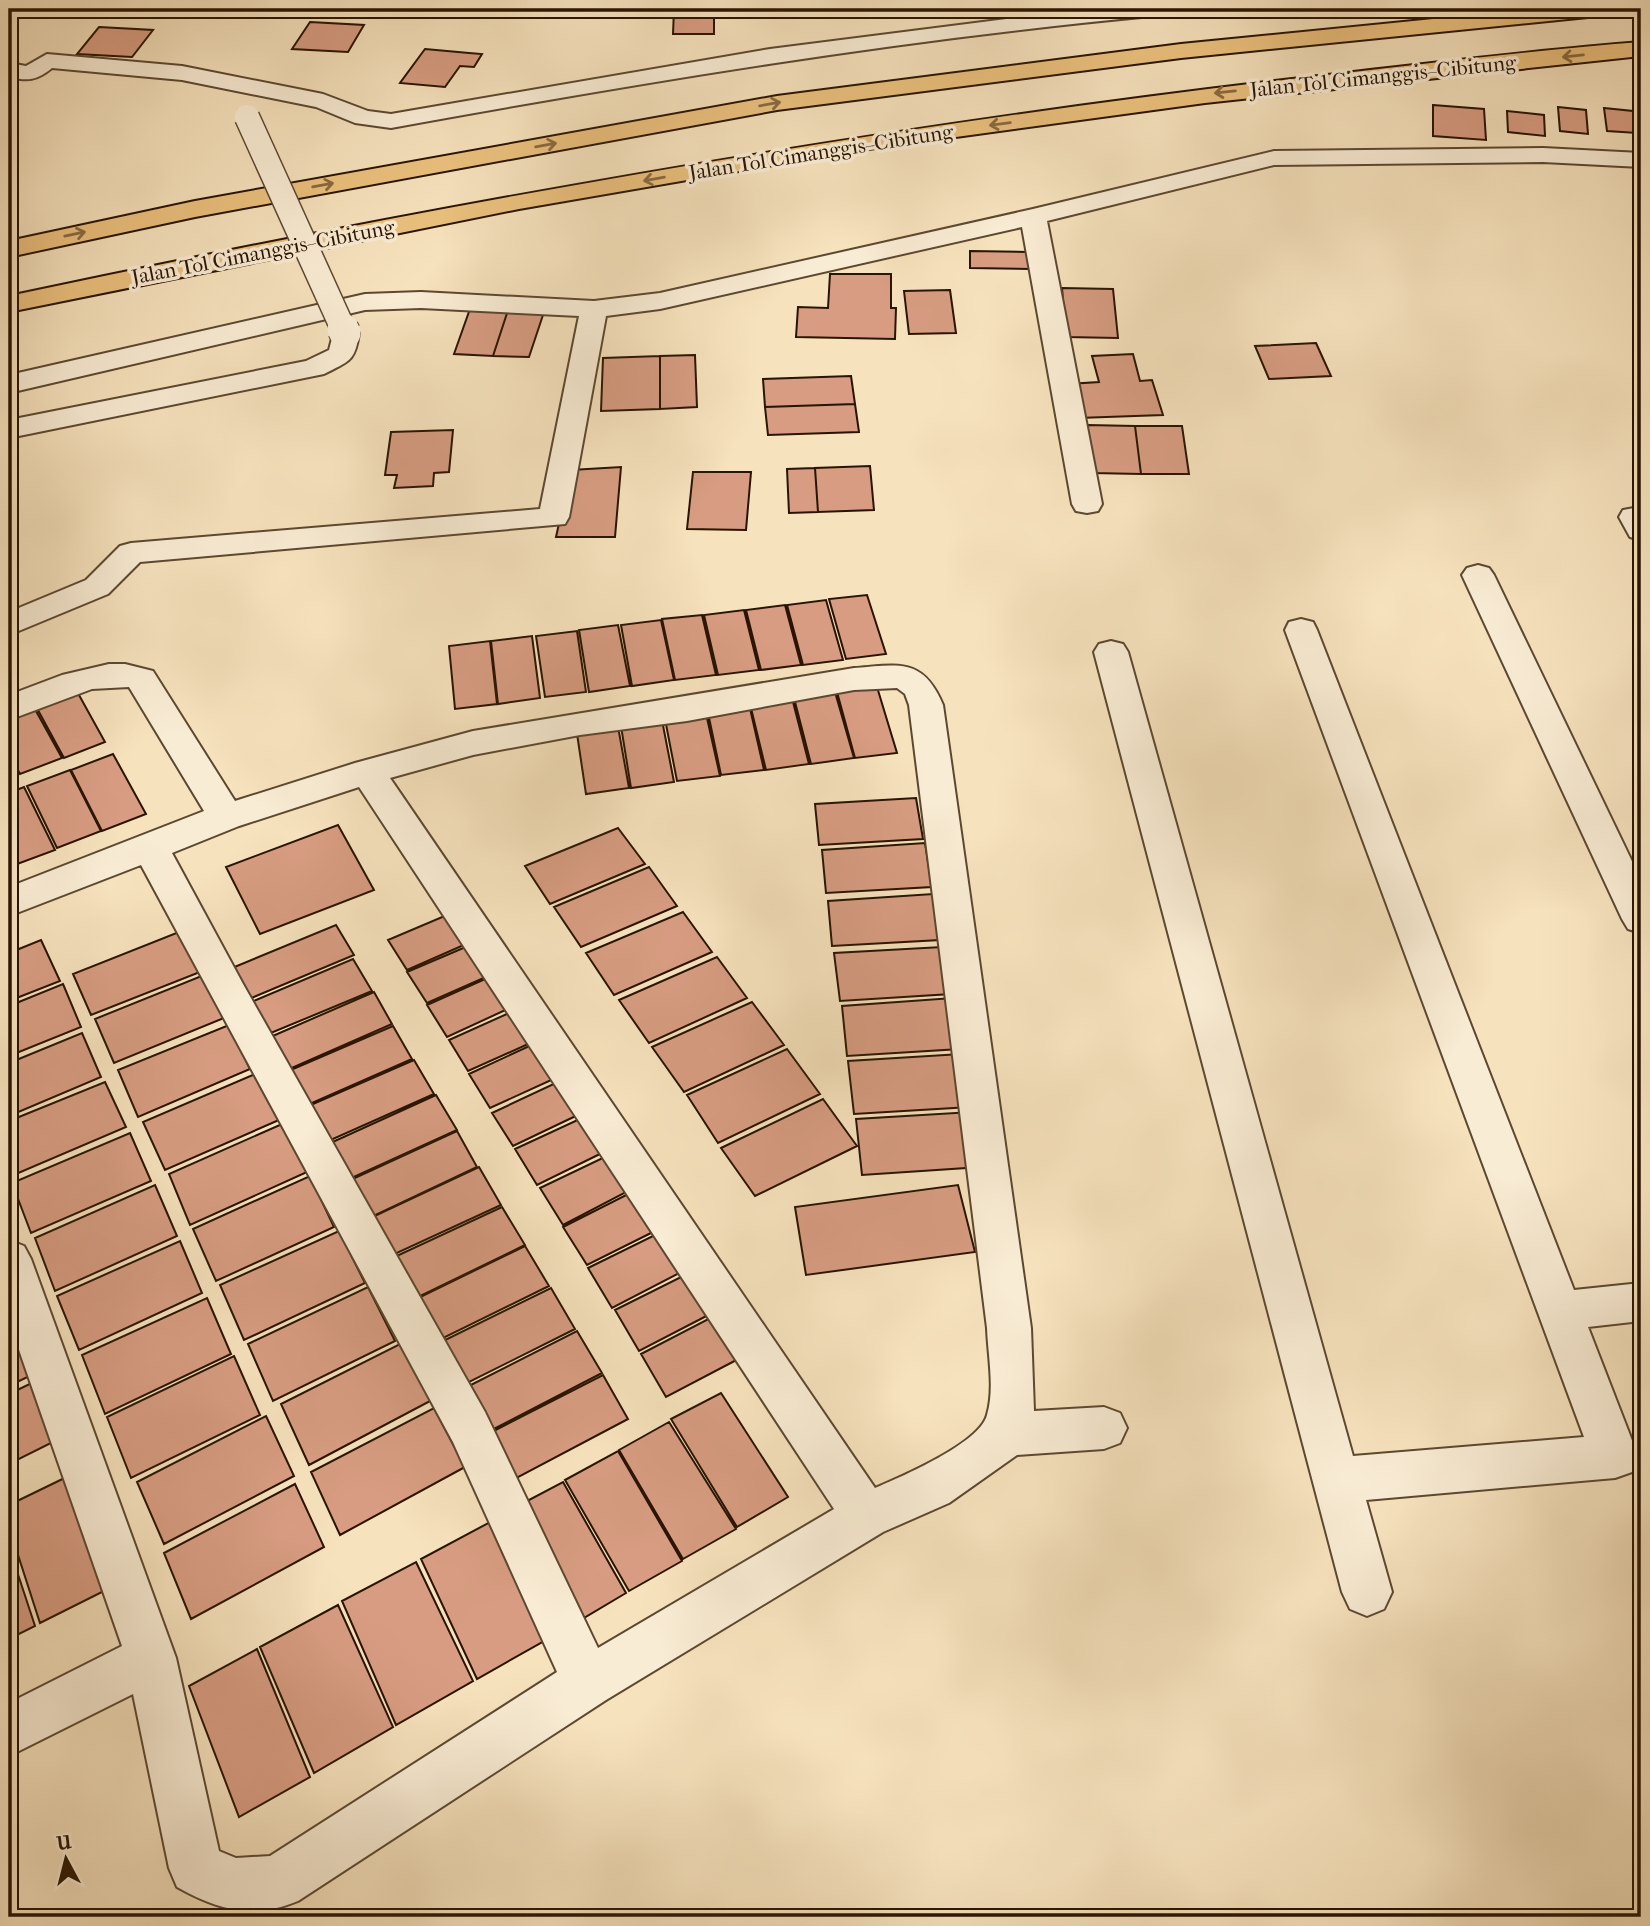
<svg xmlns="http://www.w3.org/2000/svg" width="1650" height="1926" font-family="'IM FELL French Canon',serif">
<rect width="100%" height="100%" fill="#f6e2bd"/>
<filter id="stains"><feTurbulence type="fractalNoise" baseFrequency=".00286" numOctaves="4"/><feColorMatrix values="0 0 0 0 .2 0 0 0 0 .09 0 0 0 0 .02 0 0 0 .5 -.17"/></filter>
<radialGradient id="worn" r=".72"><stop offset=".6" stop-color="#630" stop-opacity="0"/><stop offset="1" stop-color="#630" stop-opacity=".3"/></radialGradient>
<!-- building -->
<path fill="#d79c81" stroke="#291401" stroke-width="2" d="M44,9h56l-5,6 -54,-2z
M407,9h56l-4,8 -55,-3z
M674,9h40v25h-41z
M310,22l54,3 -16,27 -56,-3z
M99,27l54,3 -21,27 -55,-3z
M425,49l44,4 13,1 -8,13 -14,-1 -15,21 -45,-4z
M1433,105l51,4 2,31 -53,-4z
M1558,107l28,3 2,24 -28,-3z
M1604,108l29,3 4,22 -30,-2z
M1507,111l37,4 1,21 -37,-4z
M970,251l59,1 1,17 -60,-1z
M830,274h61v34h5l-1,31 -99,-2 2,-30 30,1z
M1062,288l51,1 5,49 -52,-1z
M950,290l6,43 -47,1 -5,-43z
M471,306l38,1 -16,49 -39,-2z
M509,307l36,2 -16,48 -36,-1z
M1316,343l15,33 -62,3 -14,-33z
M1133,354l7,27 12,-1 11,35 -85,3 -10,-34 31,-2 -7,-26z
M695,355l2,52 -37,2v-53z
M660,356v53l-59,2 2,-53z
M851,376l4,28 -90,3 -2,-28z
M855,404l4,28 -91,3 -3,-28z
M1087,425l48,1 6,48 -49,-1z
M1135,426h47l7,48h-48z
M453,430l-4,42 -15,1 -1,13 -39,2 3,-13h-12l6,-43z
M870,466l4,44 -56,2 -3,-44z
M621,467l-6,70h-59l15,-67z
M815,468l3,44 -29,1 -2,-44z
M693,472h58l-5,58 -59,-1z
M867,595l19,59 -40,5 -17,-60z
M826,600l17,60 -40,5 -16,-60z
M785,605l16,60 -40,5 -15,-60z
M744,610l15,60 -41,5 -14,-60z
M702,615l14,60 -41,5 -13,-61z
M661,620l13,60 -42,6 -11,-61z
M618,625l12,61 -41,6 -10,-62z
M577,631l9,61 -41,5 -9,-61z
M532,636l8,62 -42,6 -7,-63z
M490,641l7,63 -42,5 -6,-63z
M74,686l31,56 -41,16 -31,-57z
M877,687l20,66 -42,5 -18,-66z
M835,692l19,66 -43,6 -17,-66z
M792,698l17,66 -43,6 -16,-66z
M31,702l31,56 -42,16 -11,-21v-43z
M749,704l15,66 -43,5 -14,-67z
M705,709l15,67 -43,5 -13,-67z
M661,715l13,67 -43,6 -11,-68z
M617,721l12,67 -43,6 -10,-67z
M113,754l33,60 -44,17 -31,-61z
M70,770l31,61 -44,17 -30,-62z
M24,787l31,63 -46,17v-74z
M916,798l7,41 -104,6 -4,-41z
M338,825l36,65 -114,44 -34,-67z
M618,828l27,36 -95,40 -25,-38z
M925,843l7,44 -106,6 -4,-43z
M649,867l28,39 -96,41 -27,-40z
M933,894l7,46 -108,6 -4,-45z
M454,912l19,29 -66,29 -19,-30z
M683,912l29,40 -98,43 -28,-42z
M336,925l18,30 -105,44 -17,-31z
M179,932l21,40 -109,43 -18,-41z
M41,940l19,41 -51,20v-48z
M475,943l20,30 -68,30 -20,-31z
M942,947l9,47 -111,7 -6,-48z
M717,957l30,41 -98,45 -30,-43z
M353,959l19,32 -106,44 -17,-32z
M204,975l20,43 -110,45 -19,-44z
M494,975l20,31 -67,31 -20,-32z
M63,984l18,43 -72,29v-50z
M374,992l18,32 -107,47 -17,-33z
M953,998l7,51 -113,7 -5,-50z
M752,1002l32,43 -100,47 -32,-45z
M518,1009l19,31 -69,31 -19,-31z
M229,1025l21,44 -112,48 -20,-47z
M393,1026l19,33 -109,48 -17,-35z
M82,1033l19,44 -92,39v-53z
M538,1042l22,34 -70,32 -21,-34z
M787,1049l33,45 -102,49 -31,-48z
M961,1054l9,53 -116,7 -6,-53z
M414,1060l20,34 -110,49 -18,-36z
M255,1074l24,46 -114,50 -22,-48z
M560,1081l22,32 -69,33 -21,-33z
M105,1082l21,45 -117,50v-56z
M436,1095l21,35 -112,51 -19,-36z
M823,1099l34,47 -102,50 -34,-48z
M972,1112l9,55 -119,8 -6,-56z
M584,1117l22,34 -69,34 -22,-36z
M282,1124l25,48 -117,53 -21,-51z
M457,1131l20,36 -112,53 -19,-38z
M130,1133l21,48 -120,52 -19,-50z
M611,1154l23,34 -71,37 -23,-37z
M479,1167l22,38 -115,53 -20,-38z
M310,1176l24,51 -118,54 -23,-52z
M155,1185l22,51 -122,55 -20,-53z
M958,1185l17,67 -169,23 -11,-68z
M636,1190l25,38 -74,37 -24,-38z
M502,1207l23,38 -115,56 -22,-41z
M339,1231l26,52 -121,57 -24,-55z
M663,1231l24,38 -75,39 -24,-40z
M180,1241l22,52 -123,57 -22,-54z
M525,1246l24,40 -116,57 -23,-41z
M691,1272l25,39 -77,40 -24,-41z
M368,1287l27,54 -122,60 -25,-57z
M551,1288l24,41 -118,59 -22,-43z
M207,1298l24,56 -126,60 -23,-59z
M20,1314l22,56 -33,16v-66z
M718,1314l26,42 -78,41 -25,-43z
M577,1331l25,42 -120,62 -23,-44z
M402,1343l30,57 -123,65 -28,-61z
M234,1356l26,59 -129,63 -24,-61z
M603,1375l25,44 -121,64 -23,-47z
M42,1378l23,58 -56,28v-70z
M721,1393l67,104 -51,30 -66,-108z
M434,1408l31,59 -125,68 -29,-63z
M266,1416l28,60 -130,68 -27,-62z
M669,1422l67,107 -53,30 -64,-109z
M618,1451l64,110 -53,30 -64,-111z
M79,1471l41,112 -80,40 -31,-96v-22z
M563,1482l63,111 -54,32 -62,-115z
M295,1484l29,63 -133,72 -27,-66z
M494,1520l59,116 -76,43 -56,-120z
M9,1547l26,79 -26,13z
M416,1562l57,119 -77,44 -54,-124z
M338,1605l55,122 -79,46 -54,-126z
M257,1649l53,128 -71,40 -50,-131z"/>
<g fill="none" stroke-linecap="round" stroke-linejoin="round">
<!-- street casing -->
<g stroke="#5c4830" stroke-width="4">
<path id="street" d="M1084,9h79l-11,7c-256,24 -508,66 -761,112l-36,-5 -39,-16 -134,-27 -130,-12c-16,13 -24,13 -43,9v-14l17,3 21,-12 135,12 141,28 45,17 23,3 379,-65z
M1543,148l98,5v14l-98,-5 -269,3 -227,56 55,283 -4,7 -11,2 -11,-2 -4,-7 -50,-277 -362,82 -54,7 -37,201 -4,7 -425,38 -32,32 -99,41v-23l77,-32 34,-34 11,-3 409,-34 39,-193 -158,-8 -56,2 -356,83v-18l356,-81 56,-2 173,9 66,-8 373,-84 241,-58z
M345,325l10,2 4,6c-4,29 -10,28 -35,41l-315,64v-18l297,-59 23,-11 6,-23z
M1634,508l7,1v31l-11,-3 -11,-20 4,-7z
M1478,565l11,3 5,7 147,305v53l-13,-4 -6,-10 -160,-344 5,-7z
M1301,619l12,3 4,8 257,660 67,-7v38l-53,6 50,129 -6,16 -17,6 -249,22 26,92 -8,17 -17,7 -17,-7 -8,-17 -248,-940 5,-8 12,-3 12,3 5,8 225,804 231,-19 -299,-807 4,-8z
M109,664h16l28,7 82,130 120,-38 118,-32 381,-63c45,-3 69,-11 89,37l88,623 3,83 70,-4 16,6 7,15 -7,15 -16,6 -87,6 -68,48 -66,29 -277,168 -308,201c-45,19 -80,9 -121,-14l-8,-19 -36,-174 -124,62v-53l113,-57 -113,-325v-81l15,6 7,13 145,399 43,193 17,7 34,-2 287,-184 -104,-230 -312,-577 -132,51v-29l195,-76 -75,-124 -37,2 -83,31v-25l53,-20zM897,688l8,6 4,11 78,623c1,28 8,60 0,87 -7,28 -86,62 -112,73l-485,-710 83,-23 107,-20 107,-14 167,-31zM359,787l475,722 -236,139 -113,-236 -242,-428 -71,-131 67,-27z"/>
</g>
<!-- highway casing -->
<g stroke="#291401" stroke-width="4">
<path id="highway" d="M1534,9h75l-11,7 -417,42 -404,52 -582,107 -186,40v-16l186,-40 582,-105 404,-52z
M1641,42v14l-436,47 -344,47 -342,59 -510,103v-16c436,-93 875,-171 1318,-221 105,-12 209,-25 314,-33z"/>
</g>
<!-- street -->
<use href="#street" fill="#f9ecd4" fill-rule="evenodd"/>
<!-- highway -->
<use href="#highway" fill="#ebc17e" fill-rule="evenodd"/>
<!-- street-bridge-far1 casing -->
<g stroke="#5c4830" stroke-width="27" stroke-linecap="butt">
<path id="street-bridge-far1" d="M247,117l97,214"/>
</g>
<!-- street-bridge casing -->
<g stroke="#5c4830" stroke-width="33" stroke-linecap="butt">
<path id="street-bridge" d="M343,329l2,4"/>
</g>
<!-- street-bridge-far1 -->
<use href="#street-bridge-far1" stroke="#f9ecd4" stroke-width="24"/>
<!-- street-bridge -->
<use href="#street-bridge" stroke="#f9ecd4" stroke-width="31"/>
</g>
<!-- one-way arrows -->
<defs><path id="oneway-shaft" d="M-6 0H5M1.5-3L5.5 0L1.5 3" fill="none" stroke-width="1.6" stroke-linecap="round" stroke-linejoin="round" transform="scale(1.75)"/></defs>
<g stroke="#8a6a40">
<use href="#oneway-shaft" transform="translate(1573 56) rotate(174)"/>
<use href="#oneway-shaft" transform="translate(1225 92) rotate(174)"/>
<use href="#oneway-shaft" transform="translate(770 104) rotate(-10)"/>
<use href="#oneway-shaft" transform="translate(1000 124) rotate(172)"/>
<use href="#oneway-shaft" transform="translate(546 145) rotate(-10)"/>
<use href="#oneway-shaft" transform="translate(654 179) rotate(170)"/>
<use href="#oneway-shaft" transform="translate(323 185) rotate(-10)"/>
<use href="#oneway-shaft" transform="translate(75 234) rotate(-12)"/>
</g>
<g text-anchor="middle" stroke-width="7" stroke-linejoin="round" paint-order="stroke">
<!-- far-street labels -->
<g font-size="21" fill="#291401" stroke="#f9ecd4">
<text transform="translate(1383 76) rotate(-6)" y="7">Jalan Tol Cimanggis–Cibitung</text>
<text transform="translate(821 152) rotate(-9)" y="7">Jalan Tol Cimanggis–Cibitung</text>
<text transform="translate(263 252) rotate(-11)" y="7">Jalan Tol Cimanggis–Cibitung</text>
</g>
</g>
<!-- margin -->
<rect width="1650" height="1926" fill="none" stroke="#f6e2bd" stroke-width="35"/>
<rect x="10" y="10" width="1629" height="1905" fill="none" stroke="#291401" stroke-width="3.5"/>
<rect x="18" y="18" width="1615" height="1891" fill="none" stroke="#291401" stroke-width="2"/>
<!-- north arrow -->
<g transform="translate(66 1859) rotate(353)" stroke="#f9ecd4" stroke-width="5" paint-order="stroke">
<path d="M0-5L12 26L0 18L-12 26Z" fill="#291401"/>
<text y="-10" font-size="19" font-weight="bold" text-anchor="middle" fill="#291401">U</text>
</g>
<rect width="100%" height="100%" filter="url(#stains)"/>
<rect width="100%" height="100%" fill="url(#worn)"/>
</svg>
